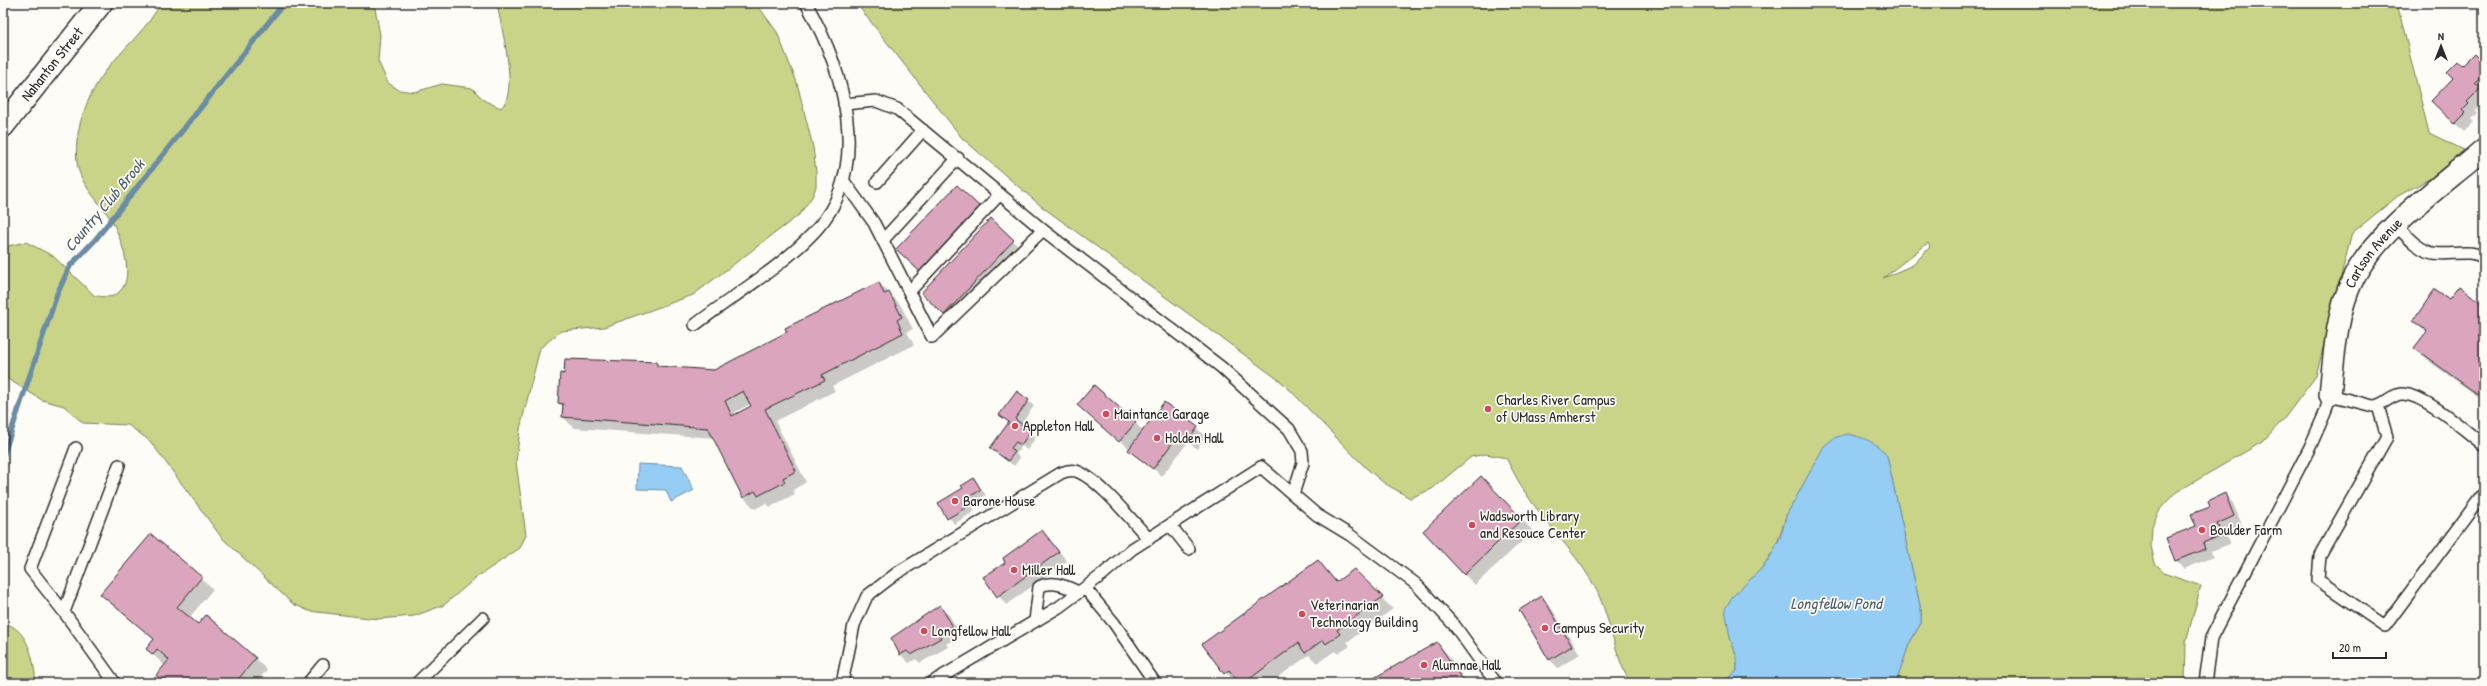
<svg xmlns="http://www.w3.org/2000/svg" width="2487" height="686" font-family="'Patrick Hand',sans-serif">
<rect width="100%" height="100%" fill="#fdfcf7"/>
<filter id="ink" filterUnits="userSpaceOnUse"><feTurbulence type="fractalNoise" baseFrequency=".025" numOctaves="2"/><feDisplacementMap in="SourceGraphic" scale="8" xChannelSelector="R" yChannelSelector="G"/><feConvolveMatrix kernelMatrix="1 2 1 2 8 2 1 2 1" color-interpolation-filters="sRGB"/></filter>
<g filter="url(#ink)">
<!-- green -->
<path fill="#c9d488" stroke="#7a805a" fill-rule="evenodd" d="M161,3h213l6,32 -2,26 10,22 11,7 16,2 27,-8 30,4 13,13 16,7c19,-17 -1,-83 -4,-105h259l21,29 20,51 16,64 3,25v15l-4,10 -13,18 -106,80 -89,32 -43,4 -21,17 -20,81 -4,33 10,73 -6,13 -43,29 -33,28 -30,11 -36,3 -69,-8 -16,-7 -71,-66 -72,-97 -22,-16 -45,-2 -19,-17 -22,-6 -39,-24v-129l23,-5 27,14 42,40c5,0 13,2 18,0 25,-11 10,-51 2,-69 -11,-23 -35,-39 -38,-65 -4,-35 13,-74 36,-100 18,-21 34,-34 48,-59z
M856,3h1541l32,130 35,17 -33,28 -33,18 -46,37 -36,143 -33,44 -21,22 -87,51 -14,15 -9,18 -1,20 4,17 11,11 35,12 -15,56 -1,41h-289l13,-39 12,-21v-13l-34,-154 -73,7 -6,15 -22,38 -10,31 -15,22 -13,13 -18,56 7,19v14l-8,7 -14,5h-85c-16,-29 -19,-62 -33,-92 -16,-32 -42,-57 -63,-86 -11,-14 -20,-32 -28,-47l-20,-4 -15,3 -39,32 -22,9 -26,-15 -18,-15 -83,-85 -242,-177 -79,-68zM1928,243l2,4 -17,18 -30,13z
M3,623c26,5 31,38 33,60h-33z"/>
<!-- water -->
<path fill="#96cdf5" stroke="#6b8ca4" d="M1847,434c16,3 30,8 40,22l34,154v13l-12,21 -13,39h-181l14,-5 8,-7v-14l-7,-19 -5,-29 7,-12 29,-28 9,-12 11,-21 5,-20 38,-70 10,-8z
M638,464l44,2 12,24 -23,12 -5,-12 -29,-1z"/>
<!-- shadow -->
<path fill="#0003" fill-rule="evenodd" d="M2484,65v37l-9,9 2,2 -6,6 3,3 -10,10 -31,-31 22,-23 7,-11z
M957,186l31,30 -59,63 -23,-21z
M991,220l31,30 -69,73 -23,-21z
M879,283l21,21 13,25 -6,3 7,13 -82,41 3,5 -60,30 31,61 -13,8 2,4 -25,13 -4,-4 -11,6 -11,-11 -30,-60 -140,-10 -11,-11v-10l-4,-4 97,-40 4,4 55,4zM751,404l1,2 -16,9 -1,-3z
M2449,301l35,5v95l-58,-42 -11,-11 11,-15 -12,-12z
M1094,387l50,44 21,-28 41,33 -9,13 -9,-7 -26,34 -84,-71z
M1017,392l17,14 -13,18 15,13 -9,13 -5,-4 -6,8 4,4 -6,8 -23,-18 19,-25 -10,-8z
M974,479l12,16 -15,9 4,7 -21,13 -15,-21 25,-15z
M1492,488l41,43 -58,54 -11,-11z
M2225,495l8,8 9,22 -17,7 5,12 -19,7 2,6 -29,12 -8,-9 21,-34 14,-19z
M1042,531l25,30 -61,44 -21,-27 21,-14z
M151,535l62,54 -24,29 9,7 8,-9 50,43 11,11 -12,13h-90l-8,-8 8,-9 -18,-17 8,-9 -42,-35z
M1318,561l19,21 16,-11 40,38 -46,33 3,4 -12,8 -3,-3 -18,12 -8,-8 -39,28h-35l-31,-39z
M1542,597l8,9 30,48 -22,14 -9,-9z
M940,606l9,9 12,20 -15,9 2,3 -28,16 -4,-4 -7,4 -9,-9z
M1437,643l11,12 19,28h-99z"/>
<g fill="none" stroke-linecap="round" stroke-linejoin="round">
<!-- stream -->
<path stroke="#6b8ca4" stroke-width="5.5" d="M3,456l54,-162 13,-28 25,-26 189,-237"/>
</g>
<!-- building -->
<path fill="#daa5bd" stroke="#2b2b2b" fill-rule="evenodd" d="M2474,54l10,10v10l-9,9 6,5 -14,14 2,2 -6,6 3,3 -11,11 -24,-23 22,-23 -6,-6 11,-11 4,5z
M957,185l23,22 -60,65 -24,-23z
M991,218l23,22 -70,75 -23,-22z
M879,282l5,12 5,-2 13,25 -5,3 6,13 -81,42 3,5 -60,29 31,62 -13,7 2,4 -27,14 -3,-5 -12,7 -35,-70 -146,-11 1,-13 -5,-1 2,-30 4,1 1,-15 92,3v4l57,4 73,-38 -2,-4zM743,391l8,15 -19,10 -7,-15z
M2459,286l25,19v94l-70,-51 13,-17 -14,-10 22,-32 14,10z
M1094,385l42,37 -17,20 -42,-37z
M1017,391l12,9 -14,19 16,12 -10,14 -5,-3 -5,6 4,4 -7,9 -18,-13 19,-26 -10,-7z
M1164,402l34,25 -10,14 -9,-7 -26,35 -25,-19z
M1481,476l41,43 -58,56 -41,-44z
M974,478l7,12 -14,8 3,7 -23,14 -9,-16 25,-15 -2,-2z
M2225,493l9,23 -17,8 5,11 -19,8 2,6 -30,12 -9,-23 30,-12 -5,-12 19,-7 -2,-6z
M1042,530l17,22 -62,45 -14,-20 22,-14 -2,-5z
M151,534l51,43 -25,30 21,17 8,-9 50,43 -21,25h-70l-9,-8 13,-15 -12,-11 -4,6 -7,-6 8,-10 -54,-45z
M1318,560l18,22 18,-13 29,28 -46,33 3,4 -14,10 -3,-4 -18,13 -7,-10 -54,40h-5l-10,-13 -5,4 -22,-30z
M1542,596l30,50 -23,14 -30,-50z
M940,605l13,22 -14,8 2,3 -30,17 -4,-4 -7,4 -9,-17z
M1437,642l27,40 -99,1 60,-34z"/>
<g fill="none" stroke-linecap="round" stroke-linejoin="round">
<!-- lane casing -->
<g stroke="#2b2b2b" stroke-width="14">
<path id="lane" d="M843,180l31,43 58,114 111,-107 -146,-121 -21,-8 -32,3
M877,182l46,-52
M2395,225c11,10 20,22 34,27 18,6 39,-5 55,6
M1043,230l178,137 68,62 13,22 1,12 -10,31
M883,240l75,-82
M909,292l91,-98
M695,325c40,-31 86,-57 121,-95 58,-64 27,-161 -10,-227
M2378,406l9,31 -67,118 -2,25 67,46 99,-133
M76,448l-46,121 34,43 51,71
M1171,526l18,23
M1085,588l29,35 41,60
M64,612l55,-147
M1035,621l4,-34c13,-7 27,-1 39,5
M308,683l15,-18
M417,683l66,-65
M842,683l12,-58 13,-29 30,-23 164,-100c5,-2 10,-3 15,-2 22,7 56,50 73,68
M931,683l128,-76 43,-32 30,-26 129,-82 56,48 33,20 66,49 39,42 41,57
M2205,683l6,-45 99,-191 15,-34 5,-18 43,11c11,0 17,-11 28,-12 23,-1 64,37 83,51"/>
</g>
<!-- street casing -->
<g stroke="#2b2b2b" stroke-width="24">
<g id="street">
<path id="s1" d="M2330,395c4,-39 6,-81 23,-116 24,-49 90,-94 131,-130"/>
</g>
</g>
<!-- secondary casing -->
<g stroke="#2b2b2b" stroke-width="25">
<g id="secondary">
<path id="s2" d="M3,126l98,-123"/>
</g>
</g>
<!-- lane -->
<use href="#lane" stroke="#fdfcf7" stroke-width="11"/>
<!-- street -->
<use href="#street" stroke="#fdfcf7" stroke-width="21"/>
<!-- secondary -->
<use href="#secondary" stroke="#fdfcf7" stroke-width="22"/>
</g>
</g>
<!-- markers -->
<g fill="#d1495b" stroke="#fdfcf7" stroke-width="1.5">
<circle cx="1488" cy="409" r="4"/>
<circle cx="1106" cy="414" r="4"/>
<circle cx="1015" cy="426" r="4"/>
<circle cx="1157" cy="438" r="4"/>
<circle cx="955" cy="501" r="4"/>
<circle cx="1472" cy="525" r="4"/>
<circle cx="2202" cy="530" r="4"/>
<circle cx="1014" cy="570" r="4"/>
<circle cx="1302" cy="614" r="4"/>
<circle cx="1545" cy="628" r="4"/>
<circle cx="924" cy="631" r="4"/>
<circle cx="1424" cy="665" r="4"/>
</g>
<g text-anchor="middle" stroke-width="3.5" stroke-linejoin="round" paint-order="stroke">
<!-- street labels -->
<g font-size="15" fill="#2b2b2b" stroke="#fdfcf7">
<text dy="5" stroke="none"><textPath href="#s2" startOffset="79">Nahanton Street</textPath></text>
<text dy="5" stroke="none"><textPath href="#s1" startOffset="152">Carlson Avenue</textPath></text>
</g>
<!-- poi labels -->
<g font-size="15" fill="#2b2b2b" stroke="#fdfcf7" text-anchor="start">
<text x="1496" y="405">Charles River Campus<tspan x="1496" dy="17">of UMass Amherst</tspan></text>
<text x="1114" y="419">Maintance Garage</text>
<text x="1023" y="431">Appleton Hall</text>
<text x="1165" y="443">Holden Hall</text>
<text x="963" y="506">Barone House</text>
<text x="1480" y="521">Wadsworth Library<tspan x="1480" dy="17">and Resouce Center</tspan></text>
<text x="2210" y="535">Boulder Farm</text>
<text x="1022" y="575">Miller Hall</text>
<text x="1310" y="610">Veterinarian<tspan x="1310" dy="17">Technology Building</tspan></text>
<text x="1553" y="633">Campus Security</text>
<text x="932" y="636">Longfellow Hall</text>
<text x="1432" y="670">Alumnae Hall</text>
</g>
<!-- water labels -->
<g font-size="16" font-style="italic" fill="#4b5c68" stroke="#fdfcf7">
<text transform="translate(104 205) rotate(-50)" y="6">Country Club Brook</text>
<text x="1836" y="609">Longfellow Pond</text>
</g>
</g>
<!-- margin -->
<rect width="2487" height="686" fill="none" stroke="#fdfcf7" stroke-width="16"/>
<rect x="8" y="8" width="2471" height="670" fill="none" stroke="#2b2b2b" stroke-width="1.5" filter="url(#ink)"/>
<!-- north arrow -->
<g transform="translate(2441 46)" stroke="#fdfcf7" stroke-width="3" paint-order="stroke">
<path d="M0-3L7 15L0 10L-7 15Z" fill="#2b2b2b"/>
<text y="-6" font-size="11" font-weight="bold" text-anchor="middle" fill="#2b2b2b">N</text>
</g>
<!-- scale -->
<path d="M2333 652v6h53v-6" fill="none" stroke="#2b2b2b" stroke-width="2"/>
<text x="2339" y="652" font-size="12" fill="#2b2b2b" stroke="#fdfcf7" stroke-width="3" paint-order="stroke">20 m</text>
</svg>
